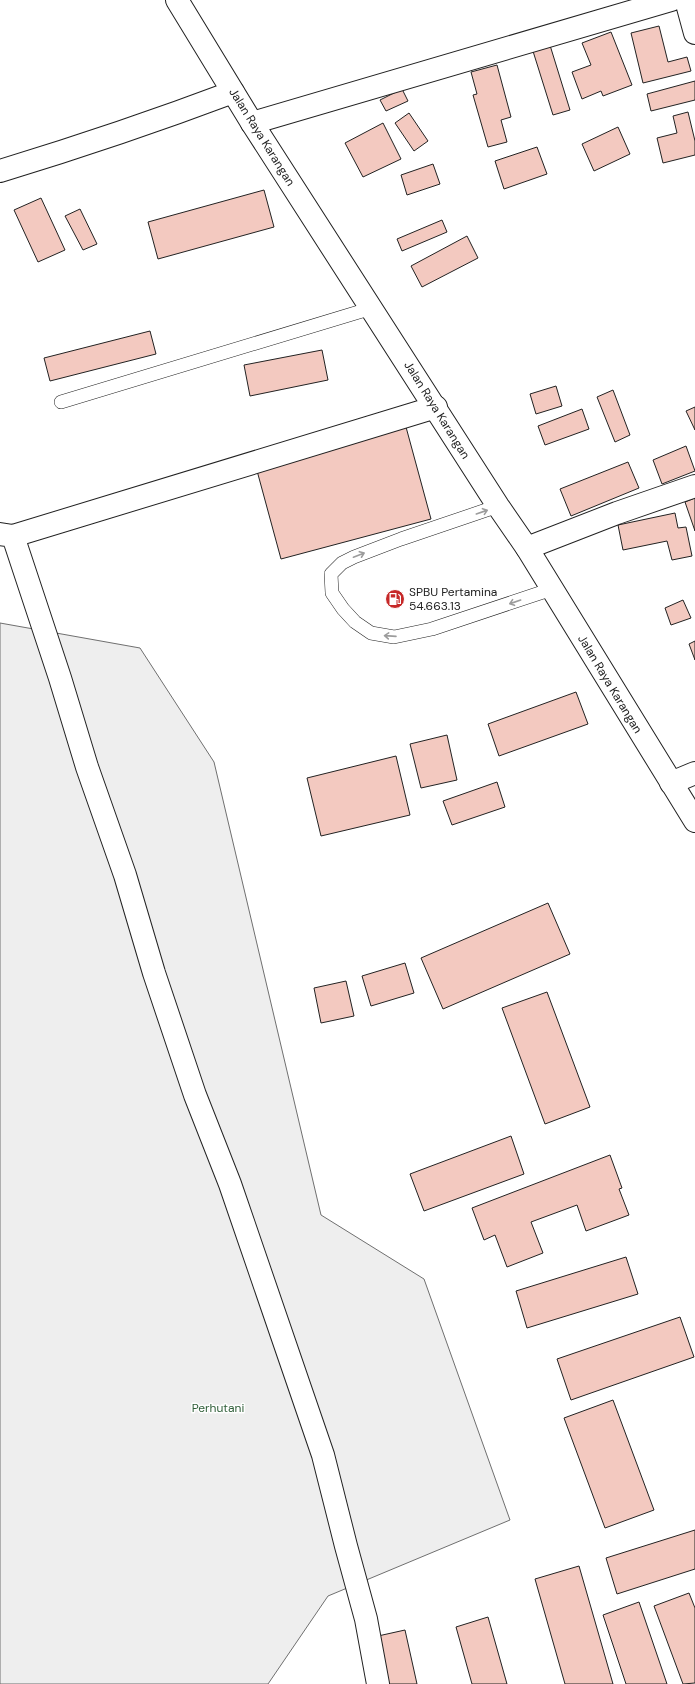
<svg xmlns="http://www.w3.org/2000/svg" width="695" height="1684" font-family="'DM Sans',sans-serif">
<rect width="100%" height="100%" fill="#fff"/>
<!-- green -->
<path fill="#eee" stroke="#6f6f6f" d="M0,623l140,25 74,114 107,453 103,64 86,241 -182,76 -60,88h-268z"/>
<!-- building -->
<path fill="#f3c9c0" stroke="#222" d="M659,26l9,36 19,-5 4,14 -48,12 -12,-50z
M611,32l21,53 -29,11 -2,-5 -19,8 -10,-27 19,-7 -9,-22z
M549,42l21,68 -17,5 -21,-67z
M497,65l14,52 -10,3 6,22 -19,5 -15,-52 4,-1 -6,-22z
M695,81v19l-44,11 -4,-17z
M402,89l6,12 -22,10 -6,-11z
M688,112l7,29v14l-32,8 -6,-25 20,-5 -4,-17z
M409,113l19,28 -14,10 -19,-28z
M383,123l18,36 -38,18 -18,-34z
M618,127l12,27 -36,17 -12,-27z
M537,147l10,27 -43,15 -9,-28z
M433,164l7,20 -33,11 -6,-20z
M264,190l10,37 -116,32 -10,-37z
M41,198l24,52 -27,12 -24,-52z
M80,209l17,35 -14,6 -18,-34z
M442,220l5,12 -45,19 -5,-12z
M467,236l11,22 -56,29 -11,-21z
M150,331l6,23 -106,27 -6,-23z
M322,350l6,30 -78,16 -6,-31z
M556,386l6,20 -26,8 -6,-20z
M613,390l17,45 -15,7 -18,-45z
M695,407v23l-9,-19z
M582,409l7,20 -44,16 -7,-19z
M406,427l25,92 -150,40 -25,-92z
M686,446l9,25 -33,13 -9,-24z
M628,462l11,26 -68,28 -11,-27z
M695,498v33l-10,-29z
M675,513l3,15 8,-1 6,29 -20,4 -5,-19 -44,9 -5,-25z
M683,600l8,18 -20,7 -6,-17z
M695,641v19l-6,-16z
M576,692l12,32 -89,32 -11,-32z
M447,735l10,45 -36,8 -11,-44z
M396,756l14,59 -89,21 -14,-58z
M497,782l8,25 -53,18 -9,-24z
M548,903l22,51 -127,55 -22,-51z
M405,963l9,30 -43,13 -9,-30z
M346,981l8,35 -33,7 -7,-35z
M547,992l43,115 -45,17 -43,-116z
M511,1136l13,38 -100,37 -14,-37z
M610,1155l12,33 -3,1 10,26 -43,16 -9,-26 -46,17 12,31 -36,14 -12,-32 -11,5 -12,-32z
M626,1257l12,37 -111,34 -11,-37z
M680,1317l14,40 -123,43 -14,-41z
M613,1400l41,110 -49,18 -41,-110z
M695,1530v39l-78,25 -11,-36z
M579,1566l34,118h-48l-30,-105z
M689,1593l6,15v75l-12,1 -29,-78z
M639,1602l28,82h-41l-23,-69z
M488,1617l19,67h-35l-16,-57z
M405,1630l12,54h-28l-11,-48z"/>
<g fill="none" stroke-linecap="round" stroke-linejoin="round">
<!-- service casing -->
<g stroke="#222" stroke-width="14">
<path id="service" d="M61,402l311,-94
M498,506l-97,33 -47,18 -12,6 -11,11 1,19 11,16 12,13 16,11 23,4 38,-8 120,-40"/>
</g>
<!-- minor casing -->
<g stroke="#222" stroke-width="24">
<path id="minor" d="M686,0l9,33
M252,123l419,-123
M0,171c79,-24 156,-50 233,-79
M0,534l13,2 423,-129
M13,536l47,142 27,89 38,108 29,98 41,122 35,89 93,271 23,91 20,73 12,65
M527,548l90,-35 78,-27
M671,783l24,-10"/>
</g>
<!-- trunk casing -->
<g stroke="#222" stroke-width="24">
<path id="trunk" d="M177,0l75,123 246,383 29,42 168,273"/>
</g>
<!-- service -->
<use href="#service" stroke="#fff" stroke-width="13"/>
<!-- minor -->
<use href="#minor" stroke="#fff" stroke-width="22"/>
<!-- trunk -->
<use href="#trunk" stroke="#fff" stroke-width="22"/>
</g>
<!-- one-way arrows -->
<defs><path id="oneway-shaft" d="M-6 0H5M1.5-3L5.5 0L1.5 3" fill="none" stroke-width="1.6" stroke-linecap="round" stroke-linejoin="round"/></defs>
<g stroke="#9c9c9c">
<use href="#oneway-shaft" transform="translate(482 512) rotate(-19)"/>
<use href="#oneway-shaft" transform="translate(359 555) rotate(-21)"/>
<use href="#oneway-shaft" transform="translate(515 602) rotate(161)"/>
<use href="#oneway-shaft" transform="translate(390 636) rotate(-176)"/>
</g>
<!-- icons -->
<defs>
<g id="fuel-disc" transform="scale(1)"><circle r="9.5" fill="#c62828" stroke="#fff"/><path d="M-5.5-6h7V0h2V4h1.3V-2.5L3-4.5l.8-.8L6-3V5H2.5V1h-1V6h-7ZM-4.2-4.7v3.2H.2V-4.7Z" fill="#fff"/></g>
</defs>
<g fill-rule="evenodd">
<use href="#fuel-disc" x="395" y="599"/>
</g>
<g text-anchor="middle" stroke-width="3" stroke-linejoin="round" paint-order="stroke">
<!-- street labels -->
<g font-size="12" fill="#222" stroke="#fff">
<text transform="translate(262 137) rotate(58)" y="4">Jalan Raya Karangan</text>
<text transform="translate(437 410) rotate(58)" y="4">Jalan Raya Karangan</text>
<text transform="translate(610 684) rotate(59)" y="4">Jalan Raya Karangan</text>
</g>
<!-- poi labels -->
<g font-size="12" fill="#222" stroke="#fff" text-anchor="start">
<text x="409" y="596">SPBU Pertamina<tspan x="409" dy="14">54.663.13</tspan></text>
</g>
<!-- park labels -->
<g font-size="12" fill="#2f5e38" stroke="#fff">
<text x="218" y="1412">Perhutani</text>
</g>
</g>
</svg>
